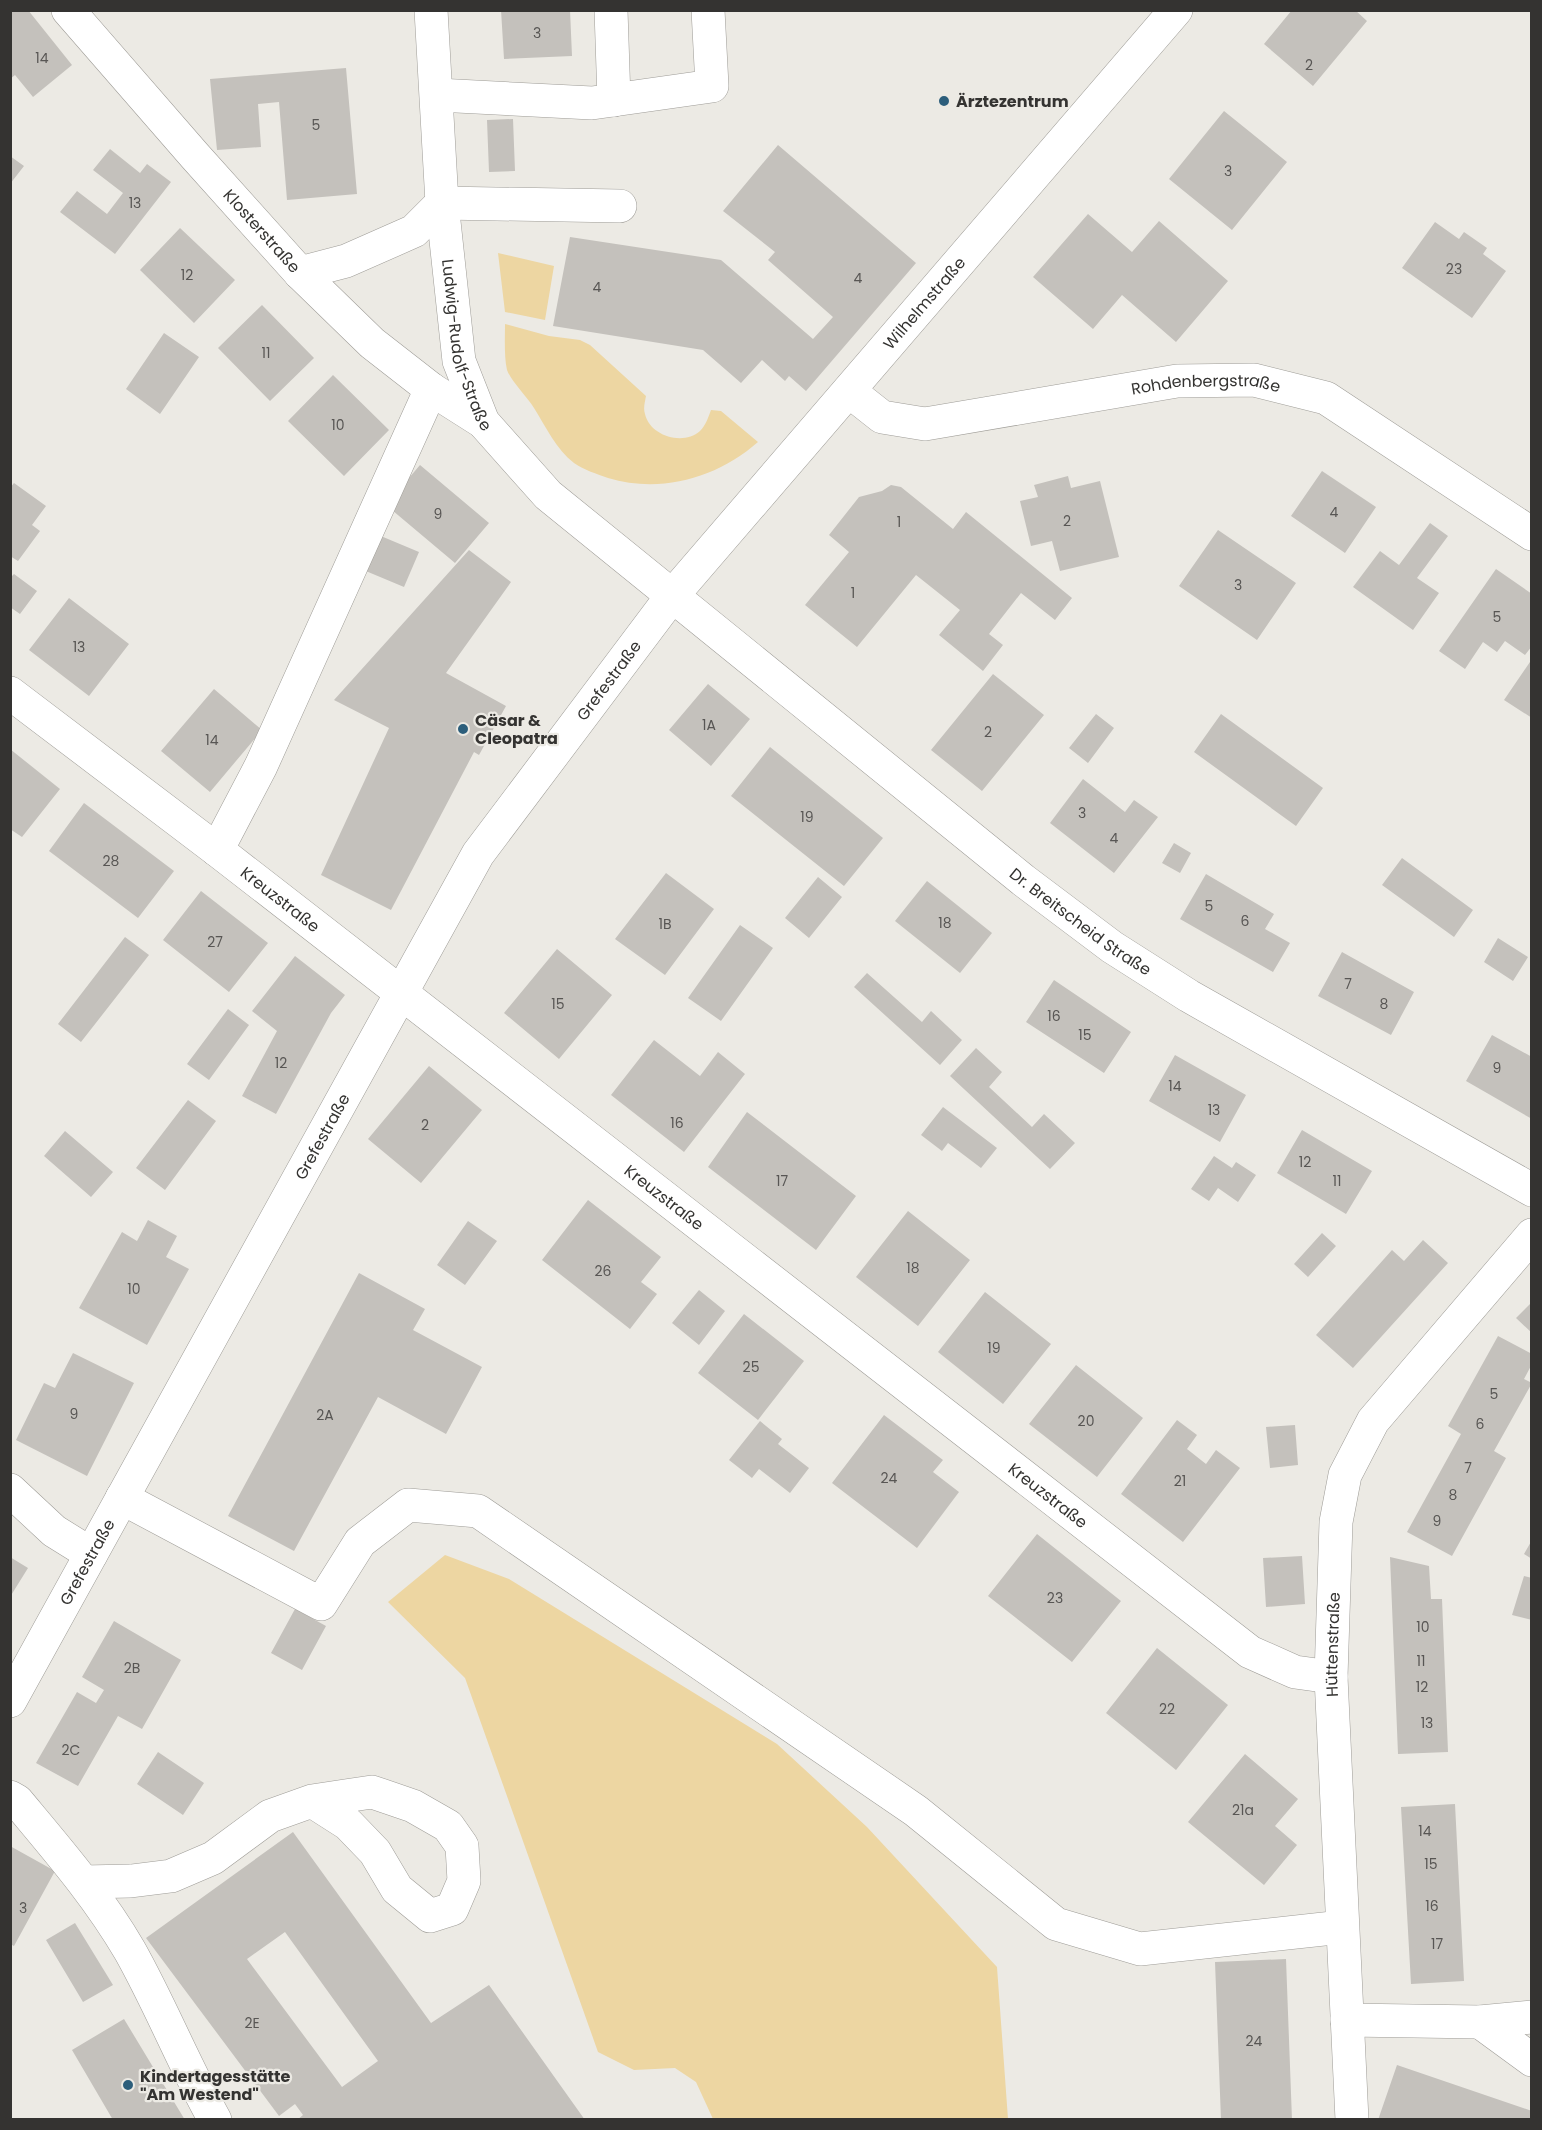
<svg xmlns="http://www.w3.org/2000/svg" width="1542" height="2130" font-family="Poppins,sans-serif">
<rect width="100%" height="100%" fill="#eceae4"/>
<!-- green -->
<path fill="#edd6a2" d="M498,253l56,13 -9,54 -40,-8z
M505,324l44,12 31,4 10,5 56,51c-1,6 -3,12 -1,18 5,22 38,32 55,17 6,-6 8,-13 11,-21l10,1 37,31c-41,36 -97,52 -150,36 -11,-4 -24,-8 -34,-15 -18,-14 -28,-36 -40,-55 -7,-11 -23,-27 -27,-38 -3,-13 -2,-32 -2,-46z
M445,1555l64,24 268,165 90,83 130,140 11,152h-295l-17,-37 -21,-14 -41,2 -36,-18 -133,-374 -77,-76z"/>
<!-- building -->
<path fill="#c4c1bc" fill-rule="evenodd" d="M10,10h18l44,55 -39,32 -18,-22 -5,4z
M501,10h69l2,46 -68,3z
M1292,10h63l12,11 -54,65 -49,-42z
M346,68l11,126 -70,6 -8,-98 -21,2 3,43 -44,3 -7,-71z
M1224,111l63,51 -55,68 -63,-51z
M513,119l2,52 -26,1 -2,-52z
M778,145l138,118 -110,128 -17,-15 -4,5 -23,-21 -21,23 -38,-33 -150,-24 17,-89 151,23 92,79 20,-22 -65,-57 7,-8 -52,-41z
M110,149l30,24 7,-9 24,18 -56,72 -55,-42 17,-21 30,23 16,-21 -30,-23z
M10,156l14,10 -14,18z
M1088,214l44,38 27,-31 69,60 -52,61 -54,-47 -29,34 -60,-52z
M1435,222l24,17 5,-7 23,16 -4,6 23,17 -34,47 -70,-50z
M180,228l55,52 -41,43 -54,-53z
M262,305l52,53 -44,43 -52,-53z
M164,333l35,24 -39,57 -34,-25z
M333,375l56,55 -45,46 -56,-55z
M420,465l69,58 -34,40 -69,-58z
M1322,471l54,36 -31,46 -54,-37z
M1068,476l3,12 29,-7 19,76 -59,14 -8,-30 -21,5 -11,-45 18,-4 -4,-12z
M14,483l32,23 -14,19 8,6 -22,30 -8,-5v-68z
M891,485l10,2 52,42 13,-17 106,86 -17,22 -34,-27 -32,41 14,11 -20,26 -44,-36 21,-25 -44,-35 -59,72 -52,-42 44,-53 -20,-17 30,-38 23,-6z
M1430,523l18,13 -31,42 22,15 -26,37 -60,-43 27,-36 19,14z
M1218,530l78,53 -39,57 -78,-54z
M376,534l43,18 -15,35 -43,-18z
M469,550l42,32 -65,91 60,33 -27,49 -5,-3 -83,158 -70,-35 68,-147 -55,-28z
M1496,569l36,25v52l-7,9 -20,-14 -8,11 -14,-10 -18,27 -26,-18z
M14,574l23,17 -17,23 -10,-7v-29z
M69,598l60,46 -40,52 -60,-46z
M1532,659v59l-28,-18z
M993,674l51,41 -62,76 -51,-41z
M708,684l42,35 -39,47 -42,-36z
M214,689l48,41 -52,62 -49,-41z
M1096,714l18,14 -26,35 -19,-15z
M1221,714l102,74 -27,38 -102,-74z
M770,747l113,91 -39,48 -113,-90z
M10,749l50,40 -38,48 -12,-8z
M1083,779l42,33 9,-12 24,17 -44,56 -64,-50z
M84,803l90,68 -36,47 -89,-67z
M1174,843l17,10 -11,20 -18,-10z
M1402,858l71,52 -19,27 -72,-52z
M666,873l48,36 -49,66 -50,-36z
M1206,874l68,40 -9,15 25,14 -17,29 -93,-53z
M818,877l24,20 -33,41 -24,-20z
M927,881l65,52 -32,40 -65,-52z
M201,891l67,52 -39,49 -66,-52z
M740,925l33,23 -52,73 -33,-23z
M125,937l24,18 -68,87 -23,-18z
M1498,938l30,19 -15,24 -29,-19z
M557,949l55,46 -53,64 -55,-46z
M1342,952l72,40 -23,43 -73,-39z
M295,956l50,39 -14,18 -55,101 -34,-18 35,-65 -25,-20z
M867,973l55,49 9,-11 31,29 -22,25 -86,-78z
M1054,980l77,52 -27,41 -78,-51z
M228,1009l21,16 -40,55 -22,-16z
M1492,1035l40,22v62l-66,-38z
M654,1040l46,36 18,-24 27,22 -61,78 -73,-57z
M976,1048l26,24 -13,15 43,40 12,-13 31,29 -25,26 -100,-93z
M1175,1055l71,40 -26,47 -71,-41z
M429,1066l53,44 -61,73 -53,-44z
M188,1100l28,21 -51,69 -29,-22z
M943,1107l54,41 -16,20 -33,-25 -6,8 -21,-16z
M747,1112l109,84 -40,54 -108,-83z
M1302,1130l70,41 -26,43 -69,-41z
M65,1131l48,41 -22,25 -47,-41z
M1214,1156l18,12 4,-6 20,13 -18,27 -20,-14 -9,13 -18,-12z
M588,1200l73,57 -20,25 16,12 -27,35 -88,-69z
M908,1211l62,49 -52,66 -62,-49z
M148,1220l29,16 -11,21 23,12 -42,76 -68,-37 43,-76 15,9z
M468,1221l29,20 -32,44 -28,-20z
M1322,1233l14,13 -28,31 -14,-13z
M1423,1240l25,23 -95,105 -37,-33 76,-85 12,11z
M359,1273l66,36 -12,21 69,37 -36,67 -68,-37 -84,154 -66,-35z
M699,1290l26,21 -26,34 -27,-22z
M985,1292l66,52 -48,60 -65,-52z
M1532,1302v31l-16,-15z
M744,1314l60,47 -46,59 -60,-47z
M1498,1336l34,18v10l-8,15 8,4 -38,68 12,7 -54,98 -45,-24 54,-98 -13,-8z
M73,1353l61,30 -47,93 -71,-36 28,-57 11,5z
M1076,1365l67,53 -46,59 -68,-53z
M884,1415l59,45 -10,12 26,20 -42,56 -85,-65z
M1177,1420l20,15 -10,14 19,15 10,-14 24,18 -57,74 -62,-48z
M760,1421l22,18 -4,5 31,24 -19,25 -31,-24 -7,9 -23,-18z
M1295,1425l3,40 -28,3 -4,-41z
M1037,1534l84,67 -49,61 -84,-66z
M1532,1540v19l-8,-5z
M1302,1556l3,48 -39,3 -3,-49z
M10,1557l18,11 -18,29z
M1390,1557l39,9 2,33h11l6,153 -50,2z
M1524,1576l8,2v42l-20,-5z
M295,1609l31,17 -24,44 -31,-17z
M114,1621l67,39 -39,69 -24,-13 -40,70 -42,-23 41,-71 19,11 8,-13 -22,-13z
M1157,1648l71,57 -52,65 -70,-57z
M158,1752l46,31 -21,32 -46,-31z
M1245,1754l53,45 -23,27 22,19 -33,40 -76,-63z
M1455,1804l9,177 -53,3 -10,-177z
M293,1832l138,191 58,-38 96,135h-288l6,-5 -8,-11 -16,12 -133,-178zM285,1932l93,129 -36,26 -95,-128z
M10,1846l45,25 -41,75 -4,-2z
M75,1923l38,62 -30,17 -37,-62z
M1286,1959l6,161h-71l-6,-158z
M124,2019l61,101h-72l-41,-70z
M1397,2065l135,46v9h-154z"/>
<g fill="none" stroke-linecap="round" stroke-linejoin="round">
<!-- minor casing -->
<g stroke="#9e9c97" stroke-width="34">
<g id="minor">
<path id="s1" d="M68,10l127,146 105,117 72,70 59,46 52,33"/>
<path id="s2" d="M431,10l11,193 17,158 24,61 65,73 475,385 89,67 77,49 343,194"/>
<path d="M611,10l3,90"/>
<path d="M437,95l155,8 120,-17 -4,-76"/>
<path d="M300,273l46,-12 68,-30 28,-28 178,3"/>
<path id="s3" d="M849,391l33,26 43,7 252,-43 77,-1 72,18 206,136"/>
<path id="s4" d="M10,693l207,157 1033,802 45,20 36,5"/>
<path d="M217,850l44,-84 170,-377"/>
<path d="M10,1490l44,41 37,23"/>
<path d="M122,1498l199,106 39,-62 48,-37 70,6 438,300 140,113 84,25 202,-22"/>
<path id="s5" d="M10,1701l468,-847 194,-258 504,-586"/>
<path d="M10,1797l7,4c40,48 81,95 113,150 31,55 54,114 85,169"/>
<path d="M84,1882l47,-1 40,-5 42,-18 57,-42 42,-15 60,-9 41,14 35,20 14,20 2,35 -12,28 -22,7 -33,-27 -22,-37 -27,-28 -36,-23"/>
<path d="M1347,2020l133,2 52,-5"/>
<path d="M1480,2022l52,38"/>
<path id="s6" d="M1352,2120l-21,-443 5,-155 9,-47 28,-54 159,-186"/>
</g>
</g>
<!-- minor -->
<use href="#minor" stroke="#fff" stroke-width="33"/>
</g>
<!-- markers -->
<g fill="#2c5e7b" stroke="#eceae4" stroke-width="2">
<circle cx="944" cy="101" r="6"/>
<circle cx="463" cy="729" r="6"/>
<circle cx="128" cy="2085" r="6"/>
</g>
<g text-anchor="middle" stroke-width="4.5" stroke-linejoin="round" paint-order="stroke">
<!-- number labels -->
<g font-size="14" fill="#585654">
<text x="537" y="38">3</text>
<text x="42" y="63">14</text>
<text x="1309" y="70">2</text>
<text x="316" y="130">5</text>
<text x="1228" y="176">3</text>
<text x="135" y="208">13</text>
<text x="1454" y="274">23</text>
<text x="187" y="280">12</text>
<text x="858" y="283">4</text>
<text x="597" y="292">4</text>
<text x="266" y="358">11</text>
<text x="338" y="430">10</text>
<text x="1334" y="517">4</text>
<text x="438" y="519">9</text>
<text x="1067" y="526">2</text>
<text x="899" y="527">1</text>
<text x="1238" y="590">3</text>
<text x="853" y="598">1</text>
<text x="1497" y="622">5</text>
<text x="79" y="652">13</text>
<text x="709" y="730">1A</text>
<text x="988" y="737">2</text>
<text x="212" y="745">14</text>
<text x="1082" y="818">3</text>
<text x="807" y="822">19</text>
<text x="1114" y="843">4</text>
<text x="111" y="866">28</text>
<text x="1209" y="911">5</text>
<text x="1245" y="926">6</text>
<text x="945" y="928">18</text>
<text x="665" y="929">1B</text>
<text x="215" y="947">27</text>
<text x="1348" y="989">7</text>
<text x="558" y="1009">15</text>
<text x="1384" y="1009">8</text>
<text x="1054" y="1021">16</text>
<text x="1085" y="1040">15</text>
<text x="281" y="1068">12</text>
<text x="1497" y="1073">9</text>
<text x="1175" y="1091">14</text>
<text x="1214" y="1115">13</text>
<text x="677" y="1128">16</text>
<text x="425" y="1130">2</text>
<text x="1305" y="1167">12</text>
<text x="782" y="1186">17</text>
<text x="1337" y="1186">11</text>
<text x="913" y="1273">18</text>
<text x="603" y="1276">26</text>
<text x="134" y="1294">10</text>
<text x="994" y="1353">19</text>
<text x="751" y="1372">25</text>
<text x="1494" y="1399">5</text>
<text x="74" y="1419">9</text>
<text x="325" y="1420">2A</text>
<text x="1086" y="1426">20</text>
<text x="1480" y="1429">6</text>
<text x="1468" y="1473">7</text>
<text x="889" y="1483">24</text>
<text x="1180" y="1486">21</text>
<text x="1453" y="1500">8</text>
<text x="1437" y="1526">9</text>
<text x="1055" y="1603">23</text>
<text x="1423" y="1632">10</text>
<text x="1421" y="1666">11</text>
<text x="132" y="1673">2B</text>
<text x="1422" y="1692">12</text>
<text x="1167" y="1714">22</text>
<text x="1427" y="1728">13</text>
<text x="71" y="1755">2C</text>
<text x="1243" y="1815">21a</text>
<text x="1425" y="1836">14</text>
<text x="1431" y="1869">15</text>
<text x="1432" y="1911">16</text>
<text x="23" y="1913">3</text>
<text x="1437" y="1949">17</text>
<text x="252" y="2028">2E</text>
<text x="1254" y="2046">24</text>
</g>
<!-- poi labels -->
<g font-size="16" font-weight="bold" fill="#343331" stroke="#eceae4" text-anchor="start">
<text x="956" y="107">Ärztezentrum</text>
<text x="475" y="726">Cäsar &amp;<tspan x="475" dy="18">Cleopatra</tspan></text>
<text x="140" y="2082">Kindertagesstätte<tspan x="140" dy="18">"Am Westend"</tspan></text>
</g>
<!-- street labels -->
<g font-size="16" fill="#343331" stroke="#eceae4">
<text dy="6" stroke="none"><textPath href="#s1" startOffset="294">Klosterstraße</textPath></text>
<text dy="6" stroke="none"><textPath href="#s5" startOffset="1677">Wilhelmstraße</textPath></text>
<text dy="6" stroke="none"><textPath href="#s2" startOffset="338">Ludwig-Rudolf-Straße</textPath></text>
<text dy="6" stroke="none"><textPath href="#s3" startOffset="370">Rohdenbergstraße</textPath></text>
<text dy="6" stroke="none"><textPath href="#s5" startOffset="1185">Grefestraße</textPath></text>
<text dy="6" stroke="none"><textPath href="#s4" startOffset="340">Kreuzstraße</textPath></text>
<text dy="6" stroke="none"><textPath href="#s2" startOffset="1198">Dr. Breitscheid Straße</textPath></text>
<text dy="6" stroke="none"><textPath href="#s5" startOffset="645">Grefestraße</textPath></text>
<text dy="6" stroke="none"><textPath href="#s4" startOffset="826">Kreuzstraße</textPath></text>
<text dy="6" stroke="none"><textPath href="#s4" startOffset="1312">Kreuzstraße</textPath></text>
<text dy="6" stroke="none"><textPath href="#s5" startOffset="159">Grefestraße</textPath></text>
<text dy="6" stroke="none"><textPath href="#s6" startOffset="476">Hüttenstraße</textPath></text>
</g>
</g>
<!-- border -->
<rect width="1542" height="2130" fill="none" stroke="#343331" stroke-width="24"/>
</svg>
